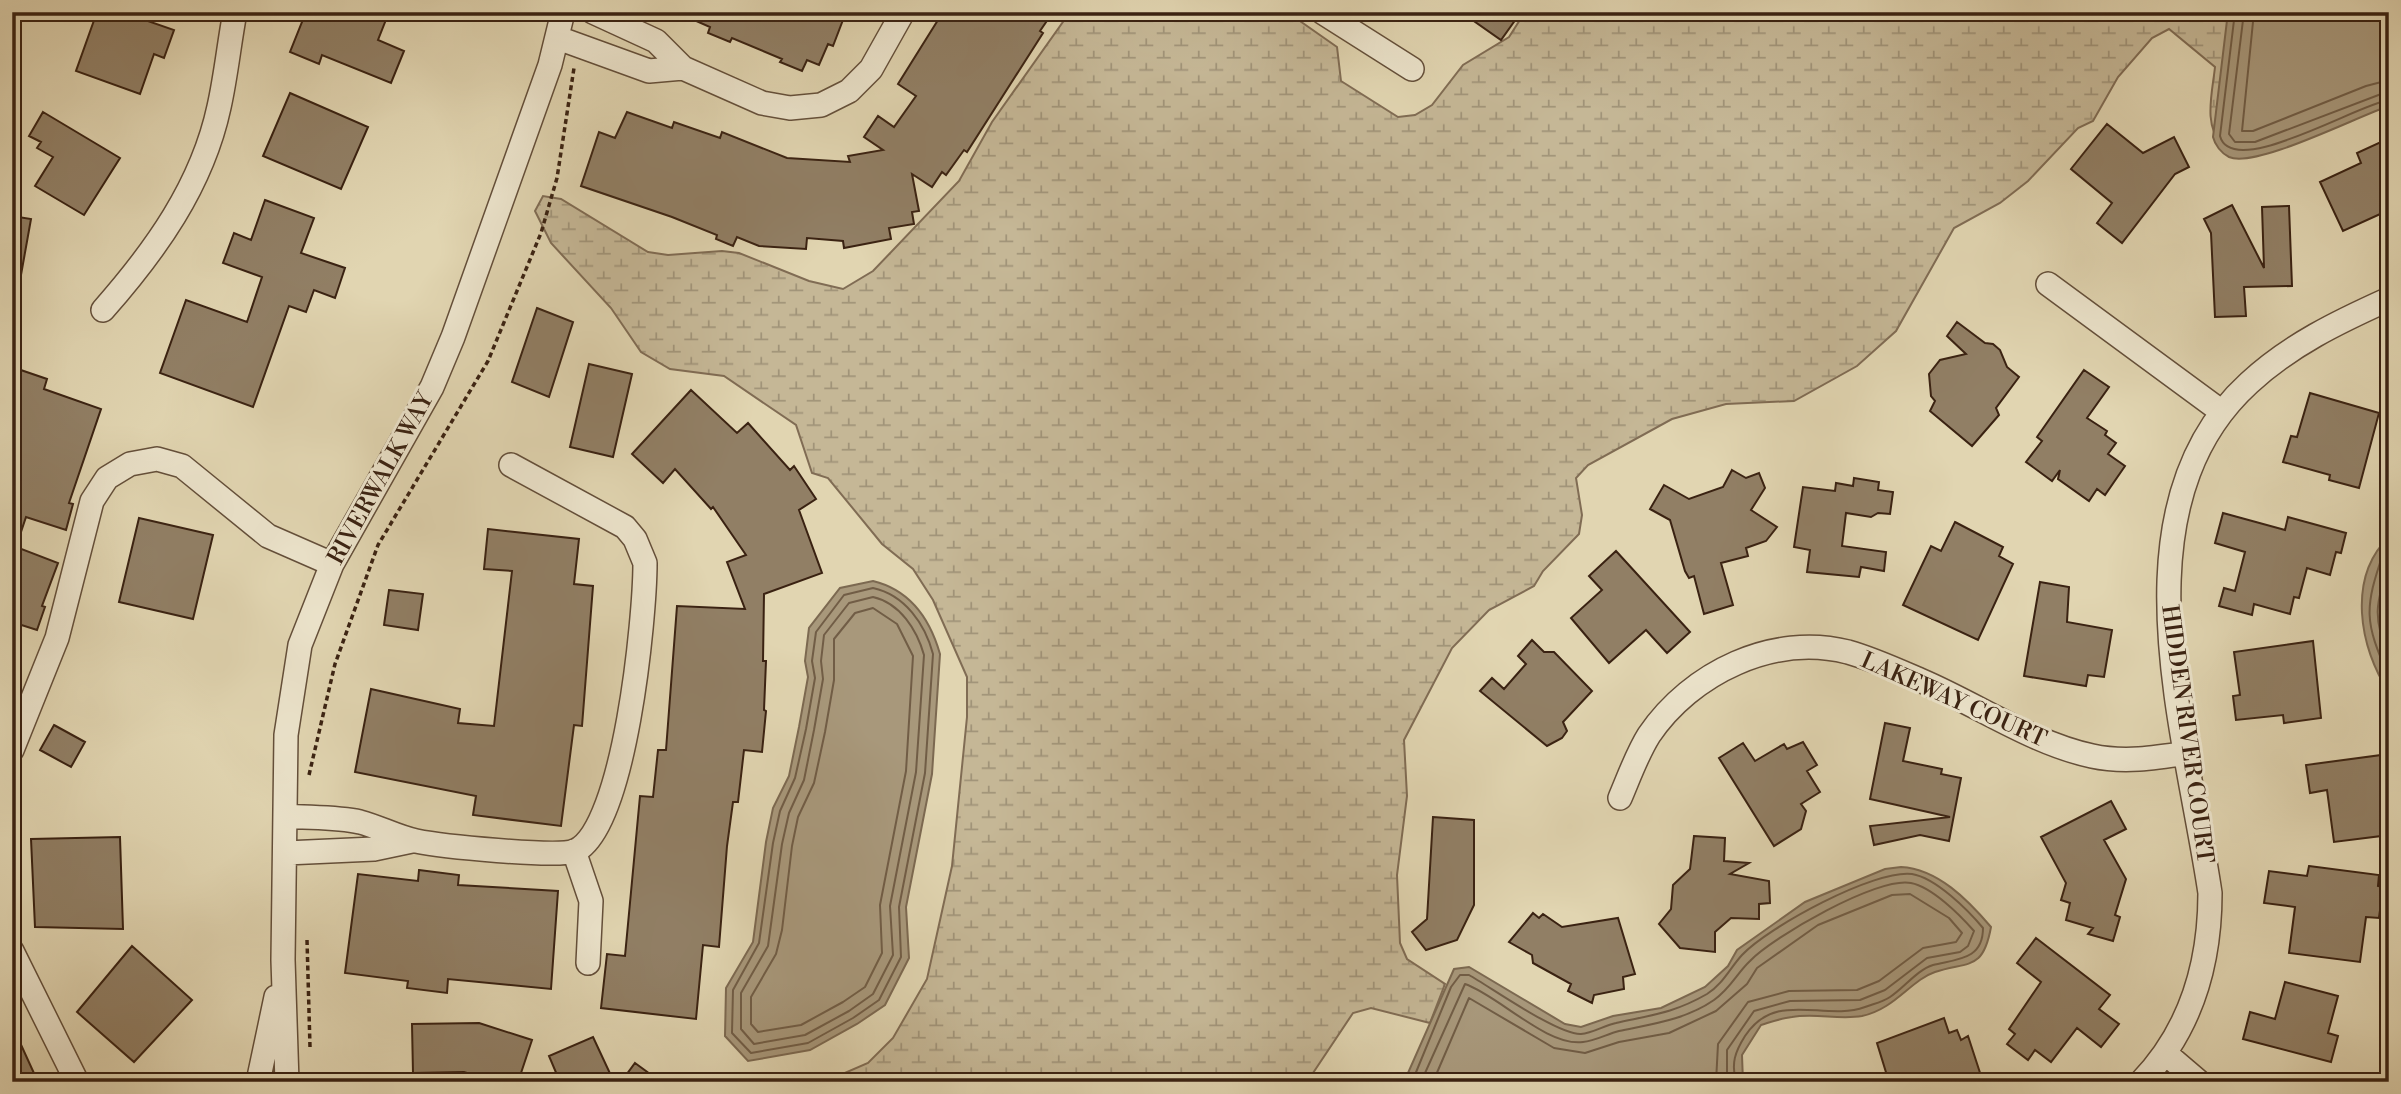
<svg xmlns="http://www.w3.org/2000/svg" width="2401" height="1094" font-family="'Libre Bodoni',serif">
<defs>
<pattern id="wetland-marsh" width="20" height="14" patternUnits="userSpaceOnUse" patternTransform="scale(1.75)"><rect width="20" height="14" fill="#c5b796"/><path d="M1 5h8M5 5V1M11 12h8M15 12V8" fill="none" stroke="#a19479"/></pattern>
</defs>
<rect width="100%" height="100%" fill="#e1d5b1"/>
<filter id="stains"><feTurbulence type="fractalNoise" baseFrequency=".00286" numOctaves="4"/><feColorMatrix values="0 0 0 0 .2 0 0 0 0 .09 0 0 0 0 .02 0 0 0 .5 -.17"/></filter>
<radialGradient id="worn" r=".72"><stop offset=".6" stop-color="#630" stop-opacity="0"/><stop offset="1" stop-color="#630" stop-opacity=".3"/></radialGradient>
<!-- wetland -->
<path fill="url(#wetland-marsh)" stroke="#806c54" stroke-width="2" d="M1070,12h217l50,35 4,34 57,36 17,-2 17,-10 31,-40 46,-28 16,-25h864l-166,135c-20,-22 -11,-52 -8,-80l-46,-38 -17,9 -34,39 -25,44 -15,7 -50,53 -28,22 -46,25 -58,103 -39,35 -63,35 -68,3 -54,15 -84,46 -12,13 6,37 -3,19 -36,37 -9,15 -45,24 -37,38 -48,92 3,56 -10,79 3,68 7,16 38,25 -15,39 -59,-15 -18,5 -46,69h-483l44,-19 25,-25 34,-59 25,-113 15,-149v-40l-34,-77 -20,-31 -31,-25 -54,-66 -16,-5 -16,-48 -72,-49 -54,-7 -29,-17 -30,-44 -60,-65 -16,-32 8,-15 18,3 87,53 20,3 54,-4 17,2 70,28 34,8 30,-18 86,-90 33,-59z"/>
<!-- water -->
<path fill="#a8987b" stroke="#7c6951" stroke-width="2" d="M2228,12h161v94c-31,10 -134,63 -160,51 -8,-4 -14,-12 -16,-20z
M2389,537v155c-30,-44 -42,-115 0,-155z
M873,581c37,9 57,38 67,73l-8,120 -26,133 3,51 -24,47 -28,19 -47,26 -62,11 -23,-25 1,-48 27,-46 13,-100 7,-34 16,-32 10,-49 9,-50 -3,-16 4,-33 31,-40z
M1901,867c37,2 67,33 90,60 -8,44 -22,34 -56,45 -24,8 -40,37 -73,44 -22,4 -47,-3 -70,1 -10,1 -21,5 -31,8l-19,30 1,27h-339l50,-113 15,-2 96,57 16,3 32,-11 48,-8 44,-21 23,-21 9,-16 68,-48 80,-33z"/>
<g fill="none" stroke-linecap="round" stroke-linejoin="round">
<!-- shore -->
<path stroke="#715d46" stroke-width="2" d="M2235,12l-15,124c12,45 140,-33 169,-36
M2244,12l-15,122 6,8h20l134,-51
M2254,12l-12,119h11l113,-45 23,-6
M2389,546l-5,5c-20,58 -20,70 5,126
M2389,565c-13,36 -17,54 0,91
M873,588c32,7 52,36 60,66l-8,119 -26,134 2,50 -22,43 -26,18 -45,25 -57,10 -19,-20 1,-43 26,-47 14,-100 7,-32 15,-33 11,-49 9,-51 -3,-17 4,-29 28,-37z
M873,597c27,6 44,33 51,58l-8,117 -26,134 3,49 -20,39 -24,17 -44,24 -51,9 -13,-15v-36l27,-47 14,-102 7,-31 15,-33 10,-50 9,-51 -2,-18 3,-26 25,-32z
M873,608l24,16 16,32 -7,115 -26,134 2,48 -17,34 -22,15 -42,23 -43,7 -7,-8v-27l25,-43 6,-24 10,-84 6,-29 16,-34 11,-51 9,-52v-41l21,-26z
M1412,1082l39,-95 9,-12h9c23,13 89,60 112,59 12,-1 24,-9 35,-11 36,-8 58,-10 91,-29 16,-10 23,-26 35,-39 26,-28 133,-86 170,-81 24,4 56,36 71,54 0,32 -26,31 -50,37 -16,5 -29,23 -43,32 -7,5 -17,7 -25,10 -41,15 -89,-18 -120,29 -10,16 -14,27 -9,46
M1421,1082l44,-98c33,11 82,63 118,58 12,-1 24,-8 36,-11 33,-7 66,-11 95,-31 17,-12 23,-27 36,-39 23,-24 128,-85 161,-78 21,4 49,32 63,48l-6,15 -8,6 -33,6 -42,32 -25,10 -70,1 -36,10 -27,39v32
M1433,1082l36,-84 85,50 31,5 34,-11 50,-9 47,-22 31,-27 10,-16 61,-43 74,-30 18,-1 39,24 13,15 -6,9 -33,6 -44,33 -22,9 -68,1 -41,11 -30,42 -2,38"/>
</g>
<!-- building -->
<path fill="#917f65" stroke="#3a2212" stroke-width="2" d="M97,12h25l52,18 -10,28 -10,-4 -14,40 -64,-23z
M306,12h83l-11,28 26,11 -13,32 -69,-28 -3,9 -29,-12z
M676,12h170l-13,34 -5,-2 -9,21 -12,-5 -5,11 -22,-9 2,-3 -50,-21 -2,4 -22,-9 2,-6z
M943,12h110l-13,19 3,2 -76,119 -3,-2 -18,25 -4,-3 -10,15 -20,-13 7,37 -7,1 2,12 -25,4 2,11 -47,9 -1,-7 -36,-3 -1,11 -47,-3 -22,-9 -4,9 -17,-7 1,-4 -45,-18 -91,-31 18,-54 16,6 12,-26 45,16 2,-6 46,16 2,-6 65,26 63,4 -2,-6 35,-6 -19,-13 14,-21 16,11 22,-31 -18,-12z
M1461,12h46l9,7 -15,21z
M290,93l78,34 -27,62 -78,-33z
M43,112l77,46 -36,57 -49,-29 18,-29 -16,-9 4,-6 -12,-6z
M2107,124l36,29 31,-16 15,30 -14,7 -53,69 -25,-20 15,-20 -41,-34z
M2383,141l6,13v56l-46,21 -23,-49 41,-19 -4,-10z
M265,200l49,18 -13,35 44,15 -10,30 -21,-8 -8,22 -17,-6 -36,101 -93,-34 26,-73 61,22 15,-45 -39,-14 11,-30 17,7z
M2232,205l32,63 -2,-61 27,-1 3,80 -48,1 2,29 -31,1 -4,-84 -7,-14z
M12,216l19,3 -10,56 -9,-1z
M537,308l36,14 -24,75 -37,-15z
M1957,322l28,21 8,1 7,6 7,17 12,10 -23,31 3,7 -27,31 -42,-35 5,-10 -4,-5 -2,-22 11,-14 26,-6 -19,-18z
M589,364l43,10 -19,83 -43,-10z
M12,367l35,12 -3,10 57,20 -32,94 4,1 -7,26 -40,-13 -10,30 42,16 -16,43 3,1 -8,23 -25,-8z
M2084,370l25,17 -22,31 20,13 -2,4 11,8 -8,11 17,12 -20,29 -8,-6 -8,12 -31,-22 2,-9 -8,11 -26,-19 16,-21 -5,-4z
M691,390l46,43 11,-10 42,47 4,-4 22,33 -17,11 23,63 -58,21 -1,67h3l-2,49 2,1 -4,41 -18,-2 -6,52h-5l-6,44 -8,101 -16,-2 -7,74 -95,-11 6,-54 18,2 15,-160 13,1 5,-47h8l11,-144 68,3 -18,-47 19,-7 -33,-48 -2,2 -36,-40 -12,14 -31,-29z
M2310,393l69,20 -20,75 -30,-8 1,-5 -47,-13 8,-26 6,1z
M1732,470l14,8 13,-5 6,15 -14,22 26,17 -11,14 -20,7 2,8 -27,7 12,42 -29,9 -10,-38 -5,2 -4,-7 -15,-51 -20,-11 14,-24 25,14 34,-12z
M1854,478l25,4 -1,8 15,2 -3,22 -12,-1 -7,4 -25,-4 -4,33 44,6 -2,19 -23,-4 -2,10 -52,-5 3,-22 -16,-3 9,-60 32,4 1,-8 17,3z
M2223,513l62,17 3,-13 58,16 -5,20 -5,-1 -6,23 -23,-7 -8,30 -5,-1 -4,17 -36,-10 -2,11 -33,-9 5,-18 11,3 10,-39 -30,-9z
M139,518l74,17 -20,84 -74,-17z
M1955,522l48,25 -4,9 14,8 -35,76 -75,-35 28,-59 10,5z
M488,529l91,10 -5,45 19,2 -11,140 -8,-1 -13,101 -88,-11 3,-19 -121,-24 16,-83 89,20 -2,14 36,3 18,-155 -28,-2z
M1616,551l74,81 -23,21 -21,-23 -37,33 -38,-45 31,-28 -13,-14z
M2040,582l29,5 -2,35 45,8 -8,47 -16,-2 -2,11 -62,-10z
M389,590l34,4 -5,36 -34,-5z
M1532,640l12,12h10l38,39 -29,31 4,9 -5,7 -15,8 -67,-55 12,-13 12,11 22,-25 -8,-8z
M2313,641l8,77 -37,5 -1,-8 -47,5 -3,-24 7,-1 -6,-43z
M1885,723l25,5 -7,33 39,8 -1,5 20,4 -12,63 -29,-6 -46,10 -4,-19 80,-9 -80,-18z
M54,725l31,17 -14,25 -31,-17z
M1803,742l14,23 -10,6 13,21 -19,12 5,7 -5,18 -27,17 -55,-88 24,-15 12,18 29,-17 3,5z
M2389,754v81l-55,7 -7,-52 -17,3 -4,-28z
M2111,801l15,28 -22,11 22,39 -11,36 5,2 -7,24 -25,-7 5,-6 -27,-8 4,-17 -9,-3 5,-17 -25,-46z
M1433,817l41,3v85l-17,35 -31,10 -14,-18 15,-13z
M1694,836l31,2 -1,23 25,2 -19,11 39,7 1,22 -11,1v15l-28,-1 -16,14v20l-35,-4 -21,-24 12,-15 2,-24 17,-16z
M120,837l3,92 -88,-2 -4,-88z
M2309,866l70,9 -1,11 5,1 -4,31 -13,-1 -6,45 -71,-9 6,-46 -31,-4 5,-32 38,5z
M419,870l40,5 -1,10 100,6 -7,98 -103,-10 -1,14 -40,-5 1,-7 -63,-8 13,-99 60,7z
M1533,913l6,5 4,-4 19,13 56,-9 17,56 -12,3 1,12 -30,6 -2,8 -24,-12 3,-7 -38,-21 -1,-8 -23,-13z
M2036,938l74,57 -11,14 20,15 -18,23 -24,-19 -26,34 -16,-12 -7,10 -21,-16 8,-10 -6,-5 32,-47 -24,-19z
M132,946l60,54 -58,62 -57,-50z
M2285,982l53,14 -10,37 10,3 -7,26 -88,-23 7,-27 25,7z
M1944,1018l5,15 8,-3 4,10 7,-4 15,46h-94l-12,-39z
M479,1023l53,17 -14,42h-22l-32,-10 -51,1 -1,-49z
M12,1025l26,57h-26z
M593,1037l21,45h-54l-11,-26z
M635,1063l26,19h-40z"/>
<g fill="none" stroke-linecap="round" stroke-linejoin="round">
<!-- minor casing -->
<g stroke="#644f3a" stroke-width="26">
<path id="minor" d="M593,12l63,29 27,27 79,35 28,5 31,-3 28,-14 22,-22 32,-57
M1322,12l90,57
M558,38l91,33 34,-3
M2048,284l174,128
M103,310c52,-59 99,-124 116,-203 7,-31 10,-63 16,-95
M12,750l45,-112 35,-137 15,-23 23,-14 27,-5 25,7 86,70 64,28
M1620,798c9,-21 17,-44 29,-63 42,-62 124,-102 199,-83 25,7 51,19 74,29 56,24 110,62 170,75 32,7 63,2 95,-3
M286,816c24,2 51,1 74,6 19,5 37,15 56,19 24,5 140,17 159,10 50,-22 70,-234 70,-288l-10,-24 -10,-12 -114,-62
M574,851l17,50 -3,62
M286,853l88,-4 38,-8
M12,951l65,131
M2165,1053l34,29
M258,1082l18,-85
M287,1082l-4,-122 3,-225 14,-90 32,-81 100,-177 21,-50 97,-272 13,-53
M2141,1082c50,-52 69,-119 69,-189 -23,-158 -98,-385 39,-510 41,-38 89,-61 140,-84"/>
</g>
<!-- path -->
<path stroke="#3a2212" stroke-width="3.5" stroke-dasharray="5 3.5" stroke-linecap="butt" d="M309,775l26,-111 43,-119 110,-184 53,-128 16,-55 17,-110
M307,940l3,107"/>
<!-- minor -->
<use href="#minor" stroke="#ece4cc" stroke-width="23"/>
</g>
<g text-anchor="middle" stroke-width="6" stroke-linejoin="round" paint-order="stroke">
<!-- street labels -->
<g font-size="23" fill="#3a2212" stroke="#ece4cc">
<text transform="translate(380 478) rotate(-61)" y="8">RIVERWALK WAY</text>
<text transform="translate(1954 699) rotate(24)" y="8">LAKEWAY COURT</text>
<text transform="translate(2188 734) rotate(82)" y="8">HIDDEN RIVER COURT</text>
</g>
</g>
<!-- margin -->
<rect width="2401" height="1094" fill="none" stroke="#e1d5b1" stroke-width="42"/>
<rect x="14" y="14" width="2373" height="1066" fill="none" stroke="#3a2212" stroke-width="3.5"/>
<rect x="21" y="21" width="2359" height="1052" fill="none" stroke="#3a2212" stroke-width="2"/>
<rect width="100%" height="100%" filter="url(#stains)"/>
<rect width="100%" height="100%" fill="url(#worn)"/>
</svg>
